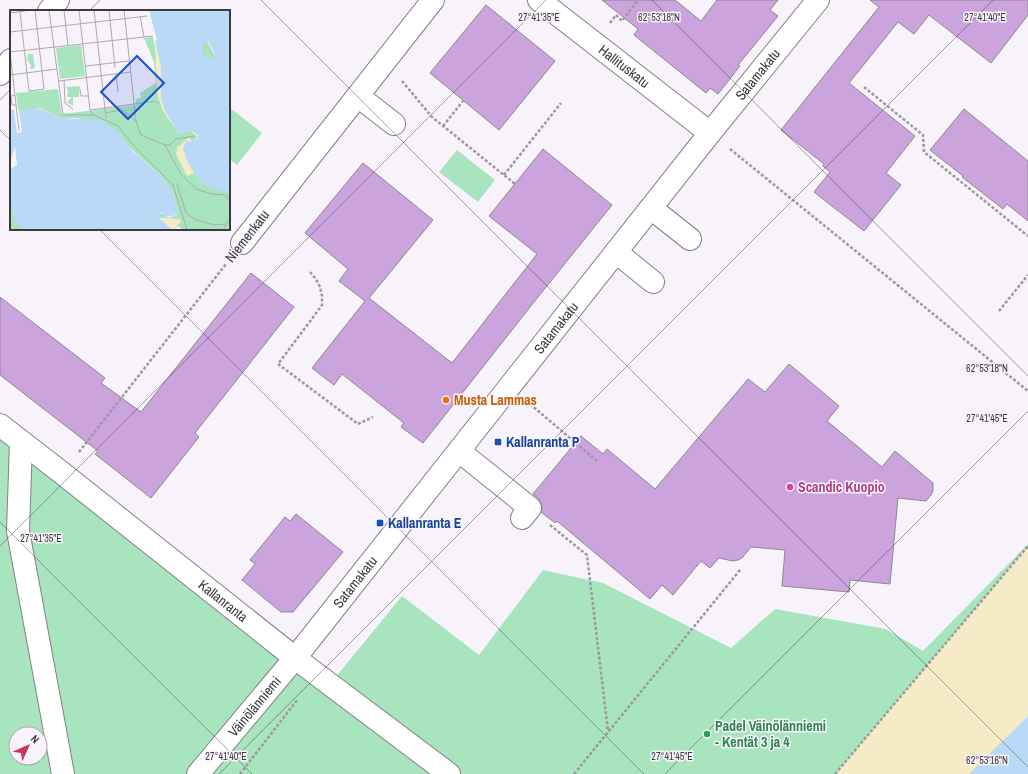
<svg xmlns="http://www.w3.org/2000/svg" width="1028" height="774" font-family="'Archivo Narrow',sans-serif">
<rect width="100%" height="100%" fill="#f8f3fa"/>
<!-- green -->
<path fill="#a8e5be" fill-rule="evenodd" d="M229,107l33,26 -25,32 -8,-6z
M457,150l38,30 -17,22 -39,-30z
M0,425l330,259 72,-88 77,59 64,-85 60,13 128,65 44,-39 111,20 37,22 105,-107v172l-59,58h-969zM16,734h24v24h-24z"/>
<!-- sand -->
<path fill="#f5ebc6" d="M1028,546v170l-59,58h-134z"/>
<!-- water -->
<path fill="#b9d9f7" d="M1028,716v58h-59l54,-53z"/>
<!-- building -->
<path fill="#cca4dd" stroke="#8c878e" d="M602,0h73l26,21 16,-21h61l-8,10 8,6 -40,49 2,1 -22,28 -8,-6 -4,5 -72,-58 4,-6z
M870,0h158v15l-37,48 -62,-48 -15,19 -16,-12 -49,61 66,53 -29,37 15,12 -37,46 -50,-39 16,-20 -7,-6 1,-2 -43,-34 98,-123z
M486,5l69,56 -56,69 -69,-57z
M964,109l64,52v60l-21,-17 -4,5 -41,-32 1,-1 -33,-26z
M543,149l69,56 -78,97 -111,141 -22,-16 3,-4 -62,-49 -8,11 -22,-17 53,-67 -26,-20 9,-12 -43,-36 58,-70 70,57 -64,78 83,65 85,-109 -48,-38z
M251,273l43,34 -99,126 4,4 -48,61 -56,-44 3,-3 -98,-76v-78l105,81 -4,5 40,29z
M789,364l50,42 -12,15 55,46 13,-16 38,32v8l-2,4 -5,6 -28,-3 -8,86 -40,-4 -1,12 -67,-6 3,-36 -34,-3 -9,11 -4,2 -5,1 -14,-3 -9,10 -9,-7 -28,34 -11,-10 -12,14 -93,-78 -2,2 -14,-11 1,-2 -1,-7 -3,-5 -5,-4 48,-58 22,18 4,-5 48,40 93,-110 17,13z
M296,514l47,38 -50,60h-12l-39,-32 13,-16 -5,-4 35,-43 5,4z"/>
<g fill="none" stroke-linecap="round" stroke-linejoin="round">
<!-- minor casing -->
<g stroke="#848086" stroke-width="24">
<g id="minor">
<path id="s1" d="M539,0l171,133"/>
<path d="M49,11l9,-11"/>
<path d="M0,74l11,-14"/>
<path d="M358,96l36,28"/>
<path d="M651,208l39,31"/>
<path d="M242,243l191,-243"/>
<path d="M616,252l37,30"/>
<path id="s2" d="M0,425l62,48 233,185 154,116"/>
<path d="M21,442l-3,89 45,243"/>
<path d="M459,451l71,57 -8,10"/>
<path id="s3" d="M198,774l97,-116 415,-525 108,-133"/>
</g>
</g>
<!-- path -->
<path stroke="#9c989d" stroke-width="2.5" stroke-dasharray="3 2" stroke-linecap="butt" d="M610,23l6,-8 6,6 16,-21
M402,81l30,36 83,67
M864,87l59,48 1,17 104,84
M443,126l20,-25
M730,149l298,242
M504,175l57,-72
M310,272l6,7 4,8 2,9v9l-11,15 -33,44 80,60 15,-7
M999,311l29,-36
M530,404l67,57
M79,452l147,-188
M550,525l37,30 21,176
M240,774l58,-75
M574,774l166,-204
M835,774l193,-228"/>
<!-- minor -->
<use href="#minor" stroke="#fff" stroke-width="22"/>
</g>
<!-- ticks -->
<path fill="none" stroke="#3c3a3d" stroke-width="1" stroke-opacity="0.45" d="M261,0l767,767M652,0l376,376M89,11l11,-11M0,100l11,-11M0,130l11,11M99,229l545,545M0,522l252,252M0,546l546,-546M219,774l774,-774M665,774l363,-363"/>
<!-- markers -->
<circle fill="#e8710a" stroke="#f8f3fa" stroke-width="1.5" cx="446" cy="400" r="4"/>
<g fill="#1a4fb4" stroke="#f8f3fa" stroke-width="1.5">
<rect x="494" y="438" width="8" height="8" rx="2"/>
<rect x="376" y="519" width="8" height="8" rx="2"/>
</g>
<circle fill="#d1479c" stroke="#f8f3fa" stroke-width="1.5" cx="790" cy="487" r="4"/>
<circle fill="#2e9e5b" stroke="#f8f3fa" stroke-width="1.5" cx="707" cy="734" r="4"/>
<g text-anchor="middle" stroke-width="3" stroke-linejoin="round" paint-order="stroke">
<!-- street labels -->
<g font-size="14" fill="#3c3a3d" stroke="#f8f3fa">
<text dy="5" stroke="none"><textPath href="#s1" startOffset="108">Hallituskatu</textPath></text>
<text dy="5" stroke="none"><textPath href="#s3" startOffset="896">Satamakatu</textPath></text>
<text transform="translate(247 236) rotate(-52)" y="5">Niemenkatu</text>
<text dy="5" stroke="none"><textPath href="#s3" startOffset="572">Satamakatu</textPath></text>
<text dy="5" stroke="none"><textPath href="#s3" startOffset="248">Satamakatu</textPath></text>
<text dy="5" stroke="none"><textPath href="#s2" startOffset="284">Kallanranta</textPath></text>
<text dy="5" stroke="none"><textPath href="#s3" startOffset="88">Väinölänniemi</textPath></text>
</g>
<!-- food labels -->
<g font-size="14" font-weight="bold" fill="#c56008" stroke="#f8f3fa" text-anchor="start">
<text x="454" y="405">Musta Lammas</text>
</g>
<!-- transit labels -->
<g font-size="14" font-weight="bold" fill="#164399" stroke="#f8f3fa" text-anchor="start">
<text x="506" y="447">Kallanranta P</text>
<text x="388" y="528">Kallanranta E</text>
</g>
<!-- hotel labels -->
<g font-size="14" font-weight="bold" fill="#b23c85" stroke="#f8f3fa" text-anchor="start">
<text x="798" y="492">Scandic Kuopio</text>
</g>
<!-- leisure labels -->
<g font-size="14" font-weight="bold" fill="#27864d" stroke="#f8f3fa" text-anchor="start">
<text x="715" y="731">Padel Väinölänniemi<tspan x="715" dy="16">- Kentät 3 ja 4</tspan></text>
</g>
</g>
<!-- overview -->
<g transform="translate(10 10)">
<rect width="220" height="220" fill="#f8f3fa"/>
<path d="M143,27l14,79 12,18 10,-4 9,7 -6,5 -3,-4 -12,10 19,24 34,18 -1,40h-46l-5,-4 -4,4 6,-11 -23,-1 2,-6 9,6 10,-3 -4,-20 -13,-19 -31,-28 -52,-30h-17l-21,-10 -21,4 -1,-4 -2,-15 42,-4 4,25 74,-9v-6l5,-1 -1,-5 16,-10 -2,-21 -10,-24zM197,31l9,16 -8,19 -11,-33zM71,35l4,31 -25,3 -4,-31zM18,44h5l2,14 -5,1 1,-4 -4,-5zM55,74l2,3 13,-1 -1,11h-6v9l-6,-4 5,-5h-5l1,-6zM0,196h4l-1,9 9,15h-12z" fill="#a8e5be"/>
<path d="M145,31l6,26v30l9,25 -8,-13 -5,-17zM178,128l1,27 7,7 -9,4 -11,-22 1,-6zM148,209h22l1,3 -9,8z" fill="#f5ebc6"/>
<path d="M139,0h81l-1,182 -19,-4 -9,-5 -12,-18 -6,-16 4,-9 5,2 6,-4v-3l-9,-5 -10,4 -14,-23 -4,-12v-32l-6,-26 2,-1zM198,31l7,12 -2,5h-6l-4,-3 -1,-10zM21,98l10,1 20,9 40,2 18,13 13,18 29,25 13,19 4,20 -13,2 -4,-5 -4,4 15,14h-150l-9,-12 1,-12h-4v-37l7,-4 -2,-18 -5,15v-52h4l3,23 5,-1 -3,-20z" fill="#b9d9f7" fill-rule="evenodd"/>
<path fill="none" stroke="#b9d9f7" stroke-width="2" d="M146,0v4l24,14 32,-10 18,2M220,7l-44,-6 -10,4 -7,7 -1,9 50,88 12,16"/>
<path fill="none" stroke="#ada9ae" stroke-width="1" d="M39,0l14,105h31l24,11 14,18 41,41 14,45M54,0l4,36M69,0l11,100 4,5M84,0l12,108M99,0l6,58M114,0l12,111 5,14 24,10 15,28 16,16 16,5 14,1 4,8M10,2l9,79 15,-2 -9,-79M0,3l21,-3M130,6l4,21M0,22l137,-16M0,42l143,-16M0,42l9,79M76,56l43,-5M106,64l2,18M0,65l47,-6M54,70l1,23 8,6M49,71l72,-9M70,79l1,7h7M5,85l-4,1 1,9h4M108,97l18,14M80,100l66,-9 3,3M96,103l14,-3M155,135h5l6,-6 19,-3M167,174l9,29 10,7 19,5 12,-1M213,220l7,-12"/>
<path fill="#1d4ed8" fill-opacity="0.15" stroke="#1d4ed8" stroke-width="2" d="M127,46l27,27 -36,36 -27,-27z"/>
<rect width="220" height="220" fill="none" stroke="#3c3a3d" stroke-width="2"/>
</g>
<g font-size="10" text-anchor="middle" fill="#3c3a3d" stroke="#f8f3fa" stroke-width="3" stroke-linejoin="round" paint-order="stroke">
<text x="539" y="21">27°41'35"E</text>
<text x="659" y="21">62°53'18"N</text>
<text x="985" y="21">27°41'40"E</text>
<text x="987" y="372">62°53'18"N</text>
<text x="987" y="422">27°41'45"E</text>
<text x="41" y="542">27°41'35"E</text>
<text x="226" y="760">27°41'40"E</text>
<text x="672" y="760">27°41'45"E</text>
<text x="987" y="764">62°53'16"N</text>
</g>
<!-- north arrow -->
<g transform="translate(28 746) rotate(45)"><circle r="19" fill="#f8f3fa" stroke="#ada9ae"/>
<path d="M0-3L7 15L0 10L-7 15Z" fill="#c6375d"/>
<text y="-6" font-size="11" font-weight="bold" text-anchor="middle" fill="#3c3a3d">N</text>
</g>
</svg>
